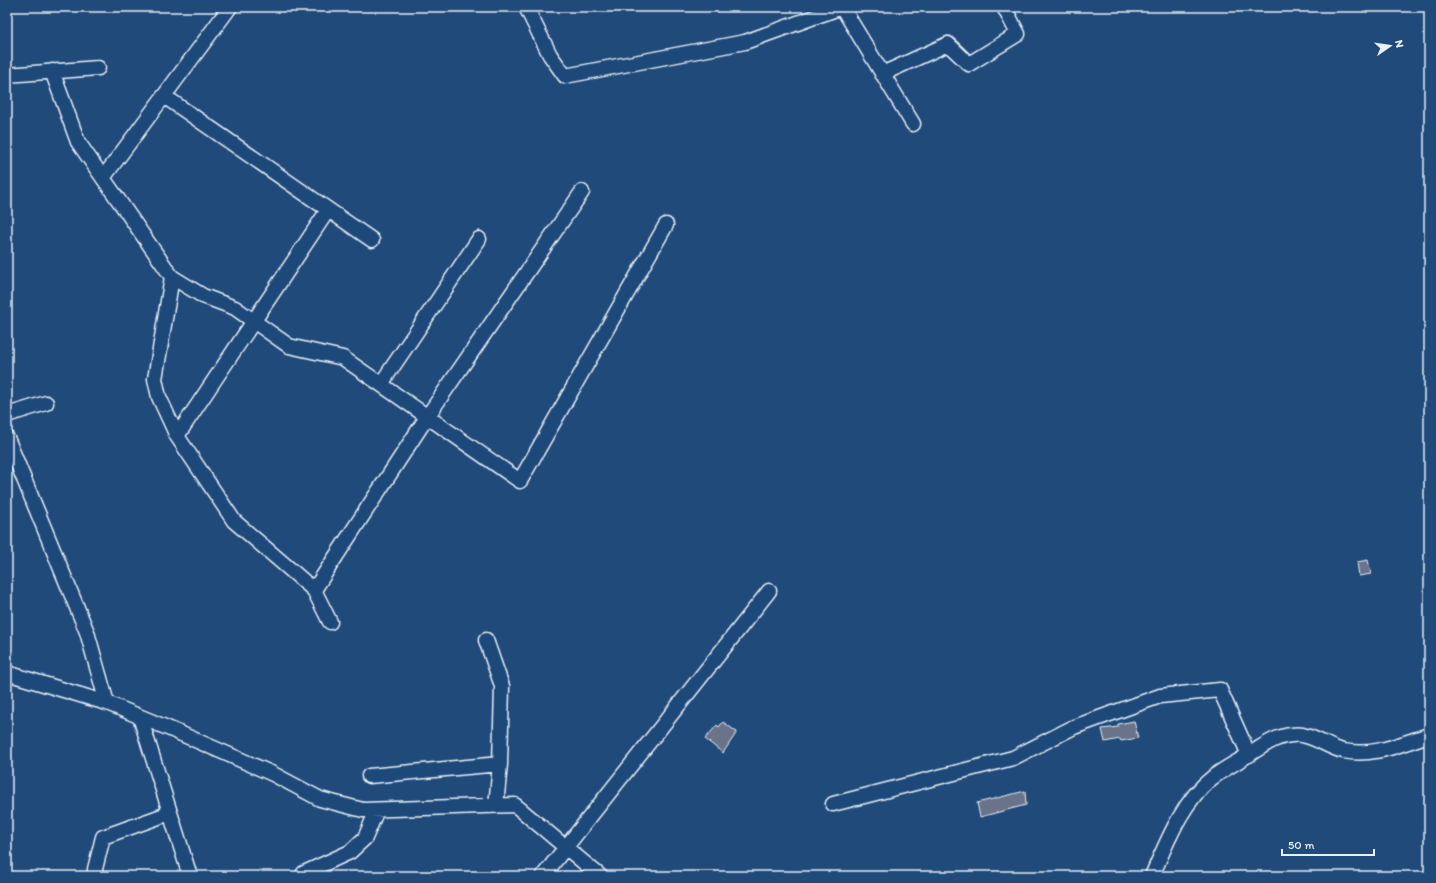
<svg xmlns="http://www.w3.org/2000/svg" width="1436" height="883" font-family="Itim,sans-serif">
<rect width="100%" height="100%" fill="#1f4a7a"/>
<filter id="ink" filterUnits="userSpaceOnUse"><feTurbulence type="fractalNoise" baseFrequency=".025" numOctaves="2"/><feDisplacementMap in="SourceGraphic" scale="8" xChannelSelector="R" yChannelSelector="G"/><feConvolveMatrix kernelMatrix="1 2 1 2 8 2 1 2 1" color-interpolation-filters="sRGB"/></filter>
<g filter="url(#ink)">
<!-- building -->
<path fill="#6a7389" stroke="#e8f1f8" d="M1368,560l3,14 -12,2 -2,-14z
M1134,721l4,17 -17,3 -1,-2 -15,3 -3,-13 16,-2v-3z
M723,722l14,10 -14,21 -18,-14 12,-14 2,2z
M1025,791l1,14 -46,12 -3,-14z"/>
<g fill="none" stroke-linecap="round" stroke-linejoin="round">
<!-- minor casing -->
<g stroke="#e8f1f8" stroke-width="17">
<path id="minor" d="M526,7l24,48 15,21 180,-34 97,-35
M842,7l71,117
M52,71l26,71 94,135 31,19 32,12 54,38 54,12 177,123 146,-256
M882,74l66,-30 21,20 49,-30 -14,-27
M7,75l91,-7
M164,96l208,144
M103,178l127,-171
M172,277l-17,102 4,18 18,39 57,85 80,69 16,32
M381,384l98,-145
M7,415l39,-12
M177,436l151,-226
M7,438l80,194 20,71
M314,590l113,-173 155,-225
M486,640l16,46 -2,78 -4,42
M7,673l100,30 63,26 103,45 47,25 43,11 152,-5 85,71
M140,717l50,159
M369,776l131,-12
M833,804l180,-46 61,-31 86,-31 60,-6 29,65
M95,876v-7l8,-32 67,-24
M302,876l2,-3 46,-21 15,-14 12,-28
M543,876l226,-285
M1152,876c14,-32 31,-76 60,-98 11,-9 24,-15 36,-23 14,-8 27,-19 44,-20 18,-3 34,12 51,16 33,6 56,-7 86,-16"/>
</g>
<!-- minor -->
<use href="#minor" stroke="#1f4a7a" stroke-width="14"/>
</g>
</g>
<!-- margin -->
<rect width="1436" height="883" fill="none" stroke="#1f4a7a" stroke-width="24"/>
<rect x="12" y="12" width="1412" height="859" fill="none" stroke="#e8f1f8" stroke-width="1.5" filter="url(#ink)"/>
<!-- north arrow -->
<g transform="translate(1390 46) rotate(77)" stroke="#1f4a7a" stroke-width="3" paint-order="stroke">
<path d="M0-3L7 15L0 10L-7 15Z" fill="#e8f1f8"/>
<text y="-6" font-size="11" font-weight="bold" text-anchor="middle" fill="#e8f1f8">N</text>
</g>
<!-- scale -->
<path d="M1282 849v6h92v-6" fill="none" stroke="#e8f1f8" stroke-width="2"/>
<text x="1288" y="849" font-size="12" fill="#e8f1f8" stroke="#1f4a7a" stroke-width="3" paint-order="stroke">50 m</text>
</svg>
